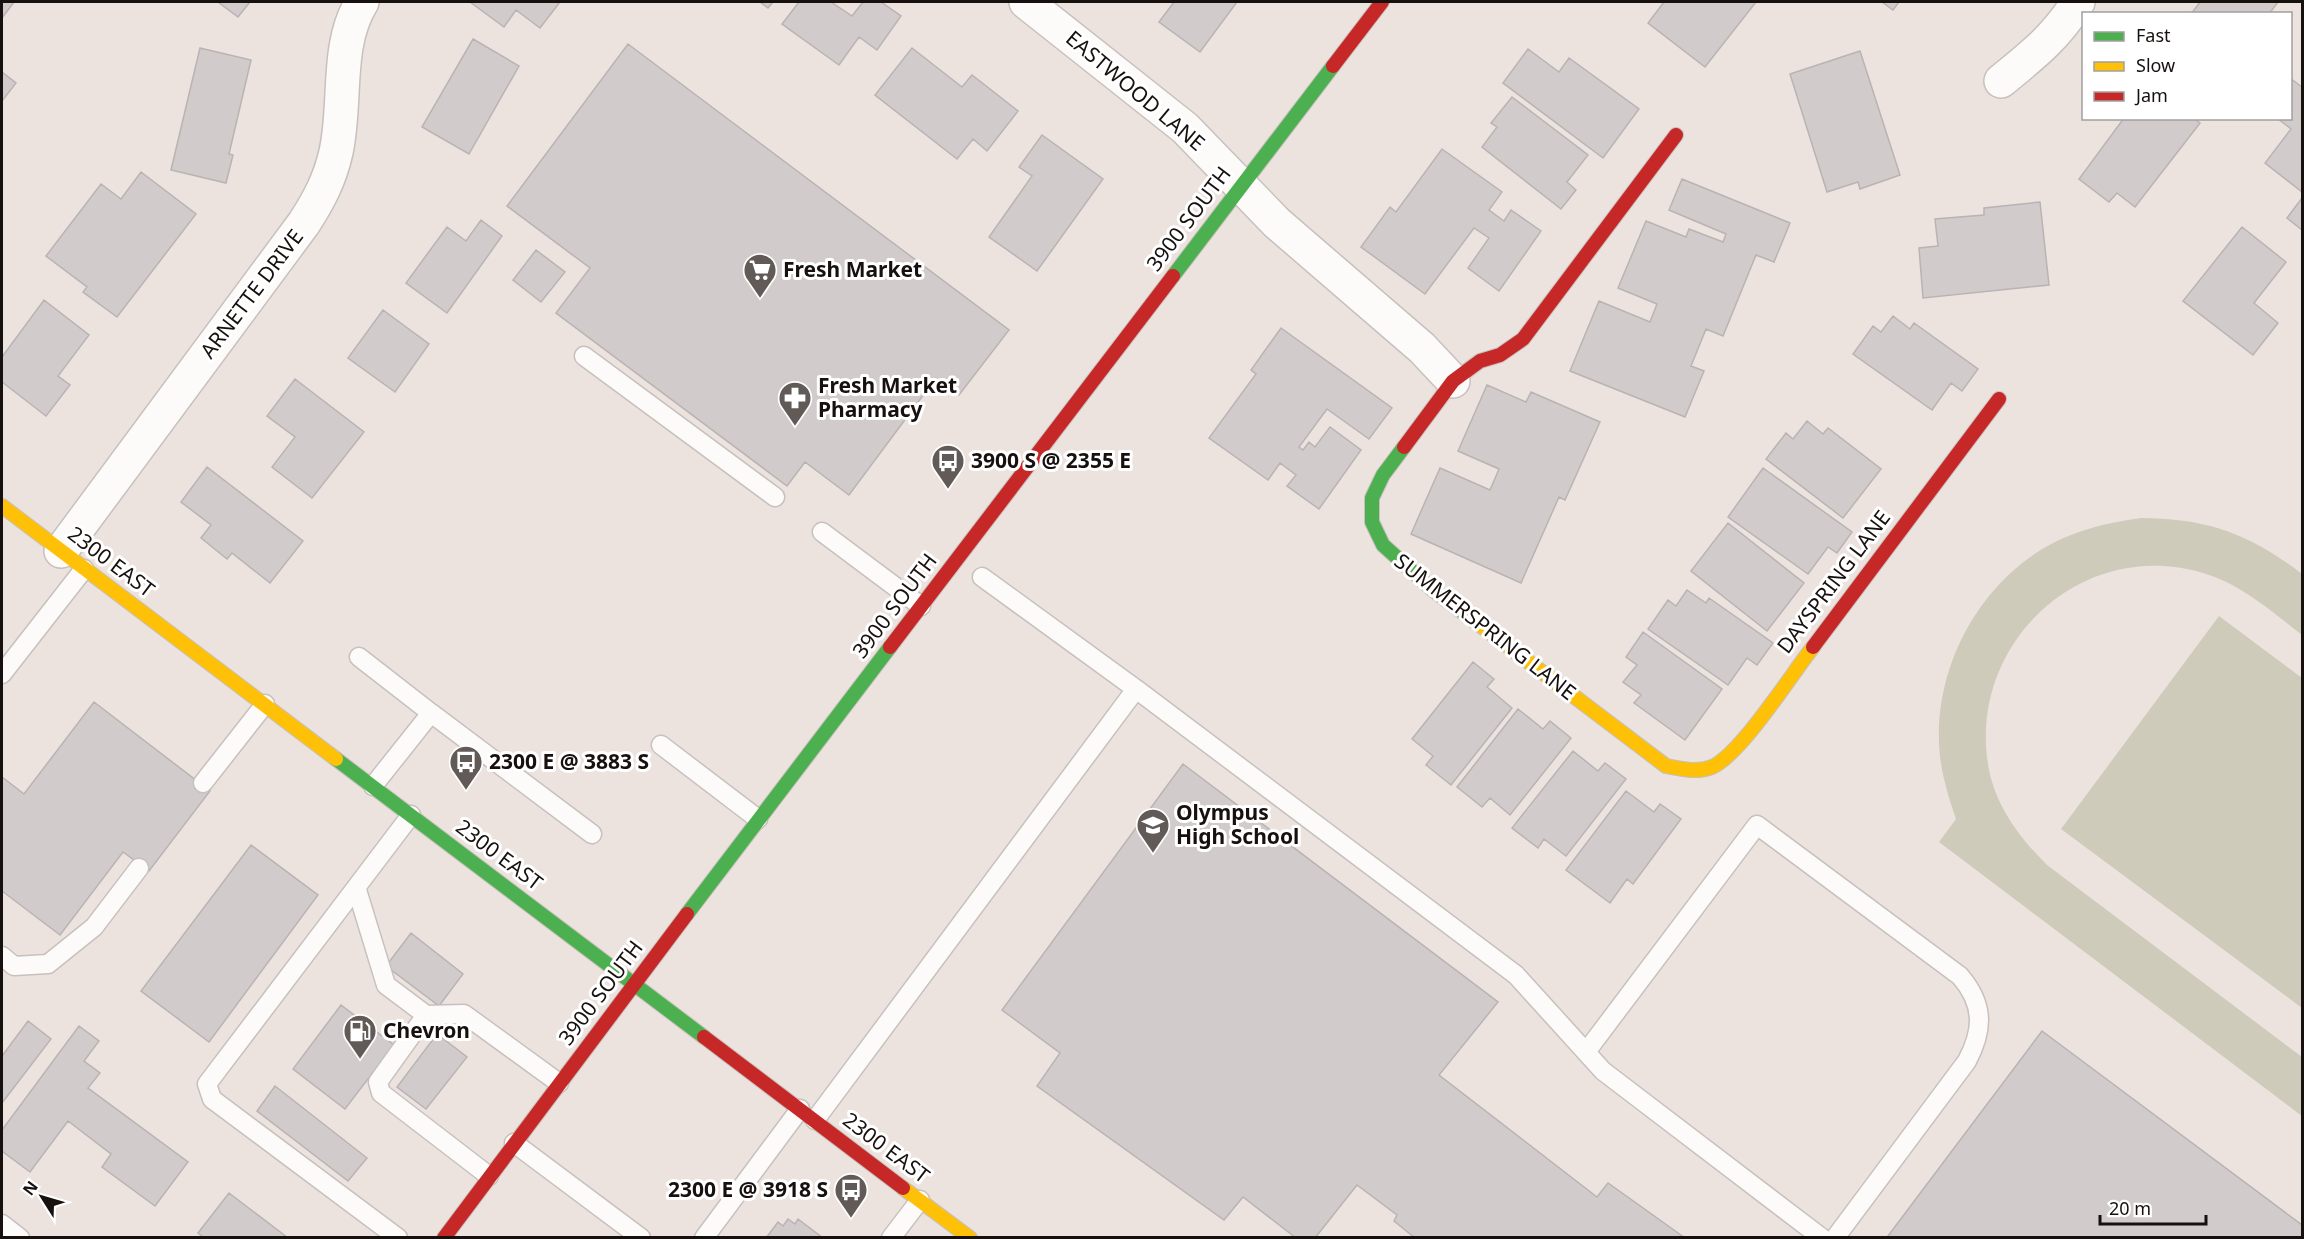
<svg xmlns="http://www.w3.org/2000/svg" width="2304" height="1239" font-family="'Noto Sans',sans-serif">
<rect width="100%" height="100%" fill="#ece3df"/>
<!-- green -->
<path fill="#cecbbb" d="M2141,518c68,1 107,15 161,56v61c-31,-24 -61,-51 -99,-62 -123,-37 -238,73 -214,197 8,38 31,68 58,95l255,192v59l-363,-274 17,-23c-7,-20 -13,-40 -16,-62 -9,-85 37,-174 113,-214 28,-14 57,-21 88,-25z
M2219,616l83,62v330l-241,-179z"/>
<!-- building -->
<path fill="#d1cbcb" stroke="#b9b3b4" stroke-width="1.5" d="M2,2h12l-12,16z
M218,2h32l-12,15z
M470,2h90l-20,26 -24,-18 -12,17z
M760,2h13l-5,6z
M799,2h32l21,14 11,-14h18l20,14 -24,34 -18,-13 -20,28 -57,-41z
M1174,2h63l-37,50 -41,-30z
M1664,2h92l-51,65 -57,-44z
M1882,2h17l-6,8z
M2200,2h78l-9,12h-78z
M473,39l46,27 -50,88 -47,-27z
M628,44l381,286 -50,65 -23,-17 -87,117 -44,-33 -18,24 -231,-173 34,-45 -83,-62z
M200,48l51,12 -22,94 4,1 -7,28 -55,-13z
M912,48l50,39 10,-12 46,36 -31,40 -14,-12 -16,20 -82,-64z
M1528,49l31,23 10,-14 70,51 -36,49 -100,-75z
M1860,51l40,124 -40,14 -2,-7 -31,10 -37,-118z
M2,72l14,11 -14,18z
M2290,78l12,9v105l-37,-29 26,-34 -14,-11h13z
M1512,97l76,58 -21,27 9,8 -15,19 -79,-62 15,-20 -6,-4z
M2124,118h70l6,5 -65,84 -18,-14 -8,9 -30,-23z
M1042,135l61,44 -66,92 -48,-34 43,-61 -13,-9z
M1442,149l60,43 -13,18 15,11 7,-11 30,21 -42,60 -31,-23 21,-30 -15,-10 -49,66 -64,-47 29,-40 6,5z
M141,172l55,42 -79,103 -34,-25 4,-5 -41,-31 55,-72 20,15z
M1682,179l108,44 -16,39 -18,-7 -33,81 -17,-7 -15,37 13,5 -19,46 -115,-46 29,-70 51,21 7,-18 -39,-16 28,-67 40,16 3,-8 34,13 3,-8 -57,-24z
M2302,198v32l-15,-12z
M2040,202l9,83 -126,13 -4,-50 19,-2 -3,-27 49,-4v-7z
M481,220l21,16 -55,77 -41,-30 41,-56 19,14z
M2242,227l44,35 -32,41 24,20 -25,32 -70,-54z
M536,250l29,22 -24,30 -28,-22z
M44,300l45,35 -31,41 12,9 -24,31 -44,-34v-25z
M383,310l46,34 -34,48 -47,-34z
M1893,316l17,13 4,-6 64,46 -16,22 -11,-8 -19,27 -79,-56 20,-28 8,6z
M1281,328l111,80 -23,31 -42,-30 -28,38 4,3 6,-8 6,5 15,-20 31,23 -42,59 -32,-23 9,-11 -16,-12 -12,17 -59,-42 47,-64 -5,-4z
M295,379l69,53 -52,66 -40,-31 23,-30 -28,-21z
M1487,385l39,17 5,-10 69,30 -35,78 -6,-3 -38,86 -110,-49 29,-66 50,22 9,-21 -41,-18z
M1807,421l16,13 5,-6 53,41 -38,49 -77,-59 20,-26 7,6z
M207,467l96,74 -33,42 -38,-30 -5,6 -26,-21 10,-13 -30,-23z
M1763,468l89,64 -15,21 -9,-6 -20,27 -80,-57z
M1728,523l76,60 -37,48 -76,-60z
M1687,590l19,13 3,-5 64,45 -16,22 -10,-7 -19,27 -80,-56 20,-29 8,6z
M1643,632l79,57 -37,51 -51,-37 7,-8 -18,-13 14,-17 -11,-8z
M1473,662l21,17 -7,8 25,21 -61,77 -25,-20 7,-9 -21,-17z
M94,702l116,89 -61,80 -26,-19 -63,83 -58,-44v-114l22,17z
M1518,709l25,20 7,-8 21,17 -61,77 -20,-17 -8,9 -25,-20z
M1573,751l25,20 7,-8 21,16 -60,77 -22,-17 -6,9 -26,-20z
M1183,764l315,238 -59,73 158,122 11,-14 77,55h-270l-21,-17 3,-6 -40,-30 -42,53h-19l-53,-41 -19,23 -187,-134 23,-33 -58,-43z
M1626,791l28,21 6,-8 21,15 -48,65 -6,-5 -17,24 -44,-33z
M251,845l67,50 -109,147 -68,-51z
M411,933l52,41 -24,32 -53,-40z
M341,1005l53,40 -49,64 -52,-40z
M28,1021l23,18 -49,64v-47z
M79,1026l20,15 -15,20 16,12 -12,15 100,74 -33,44 -53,-39 9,-13 -43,-33 -38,51 -28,-21v-21z
M2042,1031l260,194v13h-412l-2,-2z
M437,1034l30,23 -41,52 -29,-22z
M275,1086l92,72 -19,23 -91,-70z
M229,1193l59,45h-84l-6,-5z
M788,1219l7,5 3,-5 25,19h-57l12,-16 5,4z"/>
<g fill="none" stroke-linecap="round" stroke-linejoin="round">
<!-- lane casing -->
<g stroke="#c7c0bd" stroke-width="21">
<path id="lane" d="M584,356l191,141
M822,532l99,74
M359,657l72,56 -58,73
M2,674l82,-105
M1136,689l380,286 87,96 219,167
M431,713l161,121
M661,745l97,74
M203,783l62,-79
M357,890l29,95 40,30 38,-1 95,69
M2,956l12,10 34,-2 46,-37 45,-59
M426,1015l-48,67 3,11 108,83
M1586,1052l171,-227 203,151c24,28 24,53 7,85l-132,177
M815,1120l321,-431 -154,-112
M514,1143l127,95
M2,1224l18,14
M398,1238l-186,-139 -5,-15 204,-269
M704,1238l96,-129
M891,1238l29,-38"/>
</g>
<!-- street casing -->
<g stroke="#c7c0bd" stroke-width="36">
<path id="street" d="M1026,2l159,126 92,95 145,125 31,33
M2001,81c33,-27 54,-43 77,-79
M61,551l243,-328c15,-23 26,-44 32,-71 11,-49 -1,-107 26,-150"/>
</g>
<!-- fast casing -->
<g stroke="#c7c0bd" stroke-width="16">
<path id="fast" d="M1173,276l160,-210
M1404,447l-21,28 -11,23v24l11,23 50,45 39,29
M336,759l368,278
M687,914l203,-267"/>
</g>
<!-- slow casing -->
<g stroke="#c7c0bd" stroke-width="16">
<path id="slow" d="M2,506l334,253
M1472,619l194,147c15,3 31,7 46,1 29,-13 79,-92 101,-120
M903,1188l67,50"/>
</g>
<!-- jam casing -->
<g stroke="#c7c0bd" stroke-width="16">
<path id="jam" d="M1333,66l49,-64
M1404,447l49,-66 27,-20 20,-6 23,-16 153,-204
M890,647l283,-371
M1813,647l186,-248
M704,1037l199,151
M444,1238l243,-324"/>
</g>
<!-- lane -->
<use href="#lane" stroke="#fcfbfa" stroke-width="18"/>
<!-- street -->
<use href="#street" stroke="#fcfbfa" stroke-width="33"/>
<!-- fast -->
<use href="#fast" stroke="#4caf50" stroke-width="14"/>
<!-- slow -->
<use href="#slow" stroke="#ffc107" stroke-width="14"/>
<!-- jam -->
<use href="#jam" stroke="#c62828" stroke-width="14"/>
</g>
<!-- icons -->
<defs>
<g id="supermarket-pin" transform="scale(1.725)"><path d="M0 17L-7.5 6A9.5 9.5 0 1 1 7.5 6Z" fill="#615a57" stroke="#fff"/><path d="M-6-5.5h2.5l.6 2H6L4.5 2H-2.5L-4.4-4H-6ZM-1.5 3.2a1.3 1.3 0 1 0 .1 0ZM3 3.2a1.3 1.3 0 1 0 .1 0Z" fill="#fff"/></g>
<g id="pharmacy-pin" transform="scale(1.725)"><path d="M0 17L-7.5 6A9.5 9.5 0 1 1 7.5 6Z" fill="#615a57" stroke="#fff"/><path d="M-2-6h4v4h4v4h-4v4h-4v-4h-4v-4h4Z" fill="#fff"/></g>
<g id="bus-pin" transform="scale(1.725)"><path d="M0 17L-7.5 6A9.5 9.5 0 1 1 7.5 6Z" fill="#615a57" stroke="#fff"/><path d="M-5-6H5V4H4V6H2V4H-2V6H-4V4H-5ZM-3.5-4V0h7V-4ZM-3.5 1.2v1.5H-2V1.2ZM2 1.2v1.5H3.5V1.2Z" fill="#fff"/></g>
<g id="school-pin" transform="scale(1.725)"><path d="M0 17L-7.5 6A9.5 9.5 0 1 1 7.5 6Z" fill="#615a57" stroke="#fff"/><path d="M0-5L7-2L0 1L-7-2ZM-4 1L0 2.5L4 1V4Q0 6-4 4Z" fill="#fff"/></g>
<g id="fuel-pin" transform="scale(1.725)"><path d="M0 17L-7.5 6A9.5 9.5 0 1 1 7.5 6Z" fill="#615a57" stroke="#fff"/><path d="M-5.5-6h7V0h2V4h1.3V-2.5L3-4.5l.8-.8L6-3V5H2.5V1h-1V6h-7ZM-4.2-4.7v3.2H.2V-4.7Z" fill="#fff"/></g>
</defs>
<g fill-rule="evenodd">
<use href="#supermarket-pin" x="760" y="270"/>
<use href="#pharmacy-pin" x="795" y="398"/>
<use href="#bus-pin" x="948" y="461"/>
<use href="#bus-pin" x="466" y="762"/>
<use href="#school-pin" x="1153" y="825"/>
<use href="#fuel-pin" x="360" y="1031"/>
<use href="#bus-pin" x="851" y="1190"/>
</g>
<g text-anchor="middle" stroke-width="6" stroke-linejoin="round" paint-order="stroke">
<!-- street labels -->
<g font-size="21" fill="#16100e" stroke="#fff">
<text transform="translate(1135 91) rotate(40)" y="7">EASTWOOD LANE</text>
<text transform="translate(1189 219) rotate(-53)" y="7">3900 SOUTH</text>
<text transform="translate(252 294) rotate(-53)" y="7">ARNETTE DRIVE</text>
<text transform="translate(111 562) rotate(37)" y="7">2300 EAST</text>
<text transform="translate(1834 582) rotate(-53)" y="7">DAYSPRING LANE</text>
<text transform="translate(895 606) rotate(-53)" y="7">3900 SOUTH</text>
<text transform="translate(1485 627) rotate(38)" y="7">SUMMERSPRING LANE</text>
<text transform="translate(499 855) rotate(37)" y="7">2300 EAST</text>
<text transform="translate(601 993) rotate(-53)" y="7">3900 SOUTH</text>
<text transform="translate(886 1148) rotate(37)" y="7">2300 EAST</text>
</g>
<!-- poi labels -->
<g font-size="21" font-weight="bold" fill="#16100e" stroke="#fff" text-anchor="start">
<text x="783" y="277">Fresh Market</text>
<text x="818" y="393">Fresh Market<tspan x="818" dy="24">Pharmacy</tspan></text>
<text x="971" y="468">3900 S @ 2355 E</text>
<text x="489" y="769">2300 E @ 3883 S</text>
<text x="1176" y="820">Olympus<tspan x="1176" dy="24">High School</tspan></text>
<text x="383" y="1038">Chevron</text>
<text x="828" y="1197" text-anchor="end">2300 E @ 3918 S</text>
</g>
</g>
<!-- border -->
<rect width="2304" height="1239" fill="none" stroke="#16100e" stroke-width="6"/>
<!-- legend -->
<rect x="2082" y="12" width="210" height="108" fill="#ffffff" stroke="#a29f9f" stroke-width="1.5"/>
<rect x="2094" y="32" width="30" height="9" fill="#4caf50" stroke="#a29f9f" stroke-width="1.5"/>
<text x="2136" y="42" font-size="18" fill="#16100e">Fast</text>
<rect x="2094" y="62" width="30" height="9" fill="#ffc107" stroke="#a29f9f" stroke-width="1.5"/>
<text x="2136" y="72" font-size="18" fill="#16100e">Slow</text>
<rect x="2094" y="92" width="30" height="9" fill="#c62828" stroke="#a29f9f" stroke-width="1.5"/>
<text x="2136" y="102" font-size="18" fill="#16100e">Jam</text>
<!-- north arrow -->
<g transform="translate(42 1197) rotate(307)" stroke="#ffffff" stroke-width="4.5" paint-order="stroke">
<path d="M0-4.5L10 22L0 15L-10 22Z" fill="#16100e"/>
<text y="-9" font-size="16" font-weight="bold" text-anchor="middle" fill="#16100e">N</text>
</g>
<!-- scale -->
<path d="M2100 1215v9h106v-9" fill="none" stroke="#16100e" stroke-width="3"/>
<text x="2109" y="1215" font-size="18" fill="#16100e" stroke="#ffffff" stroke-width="4.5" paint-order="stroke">20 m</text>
</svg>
